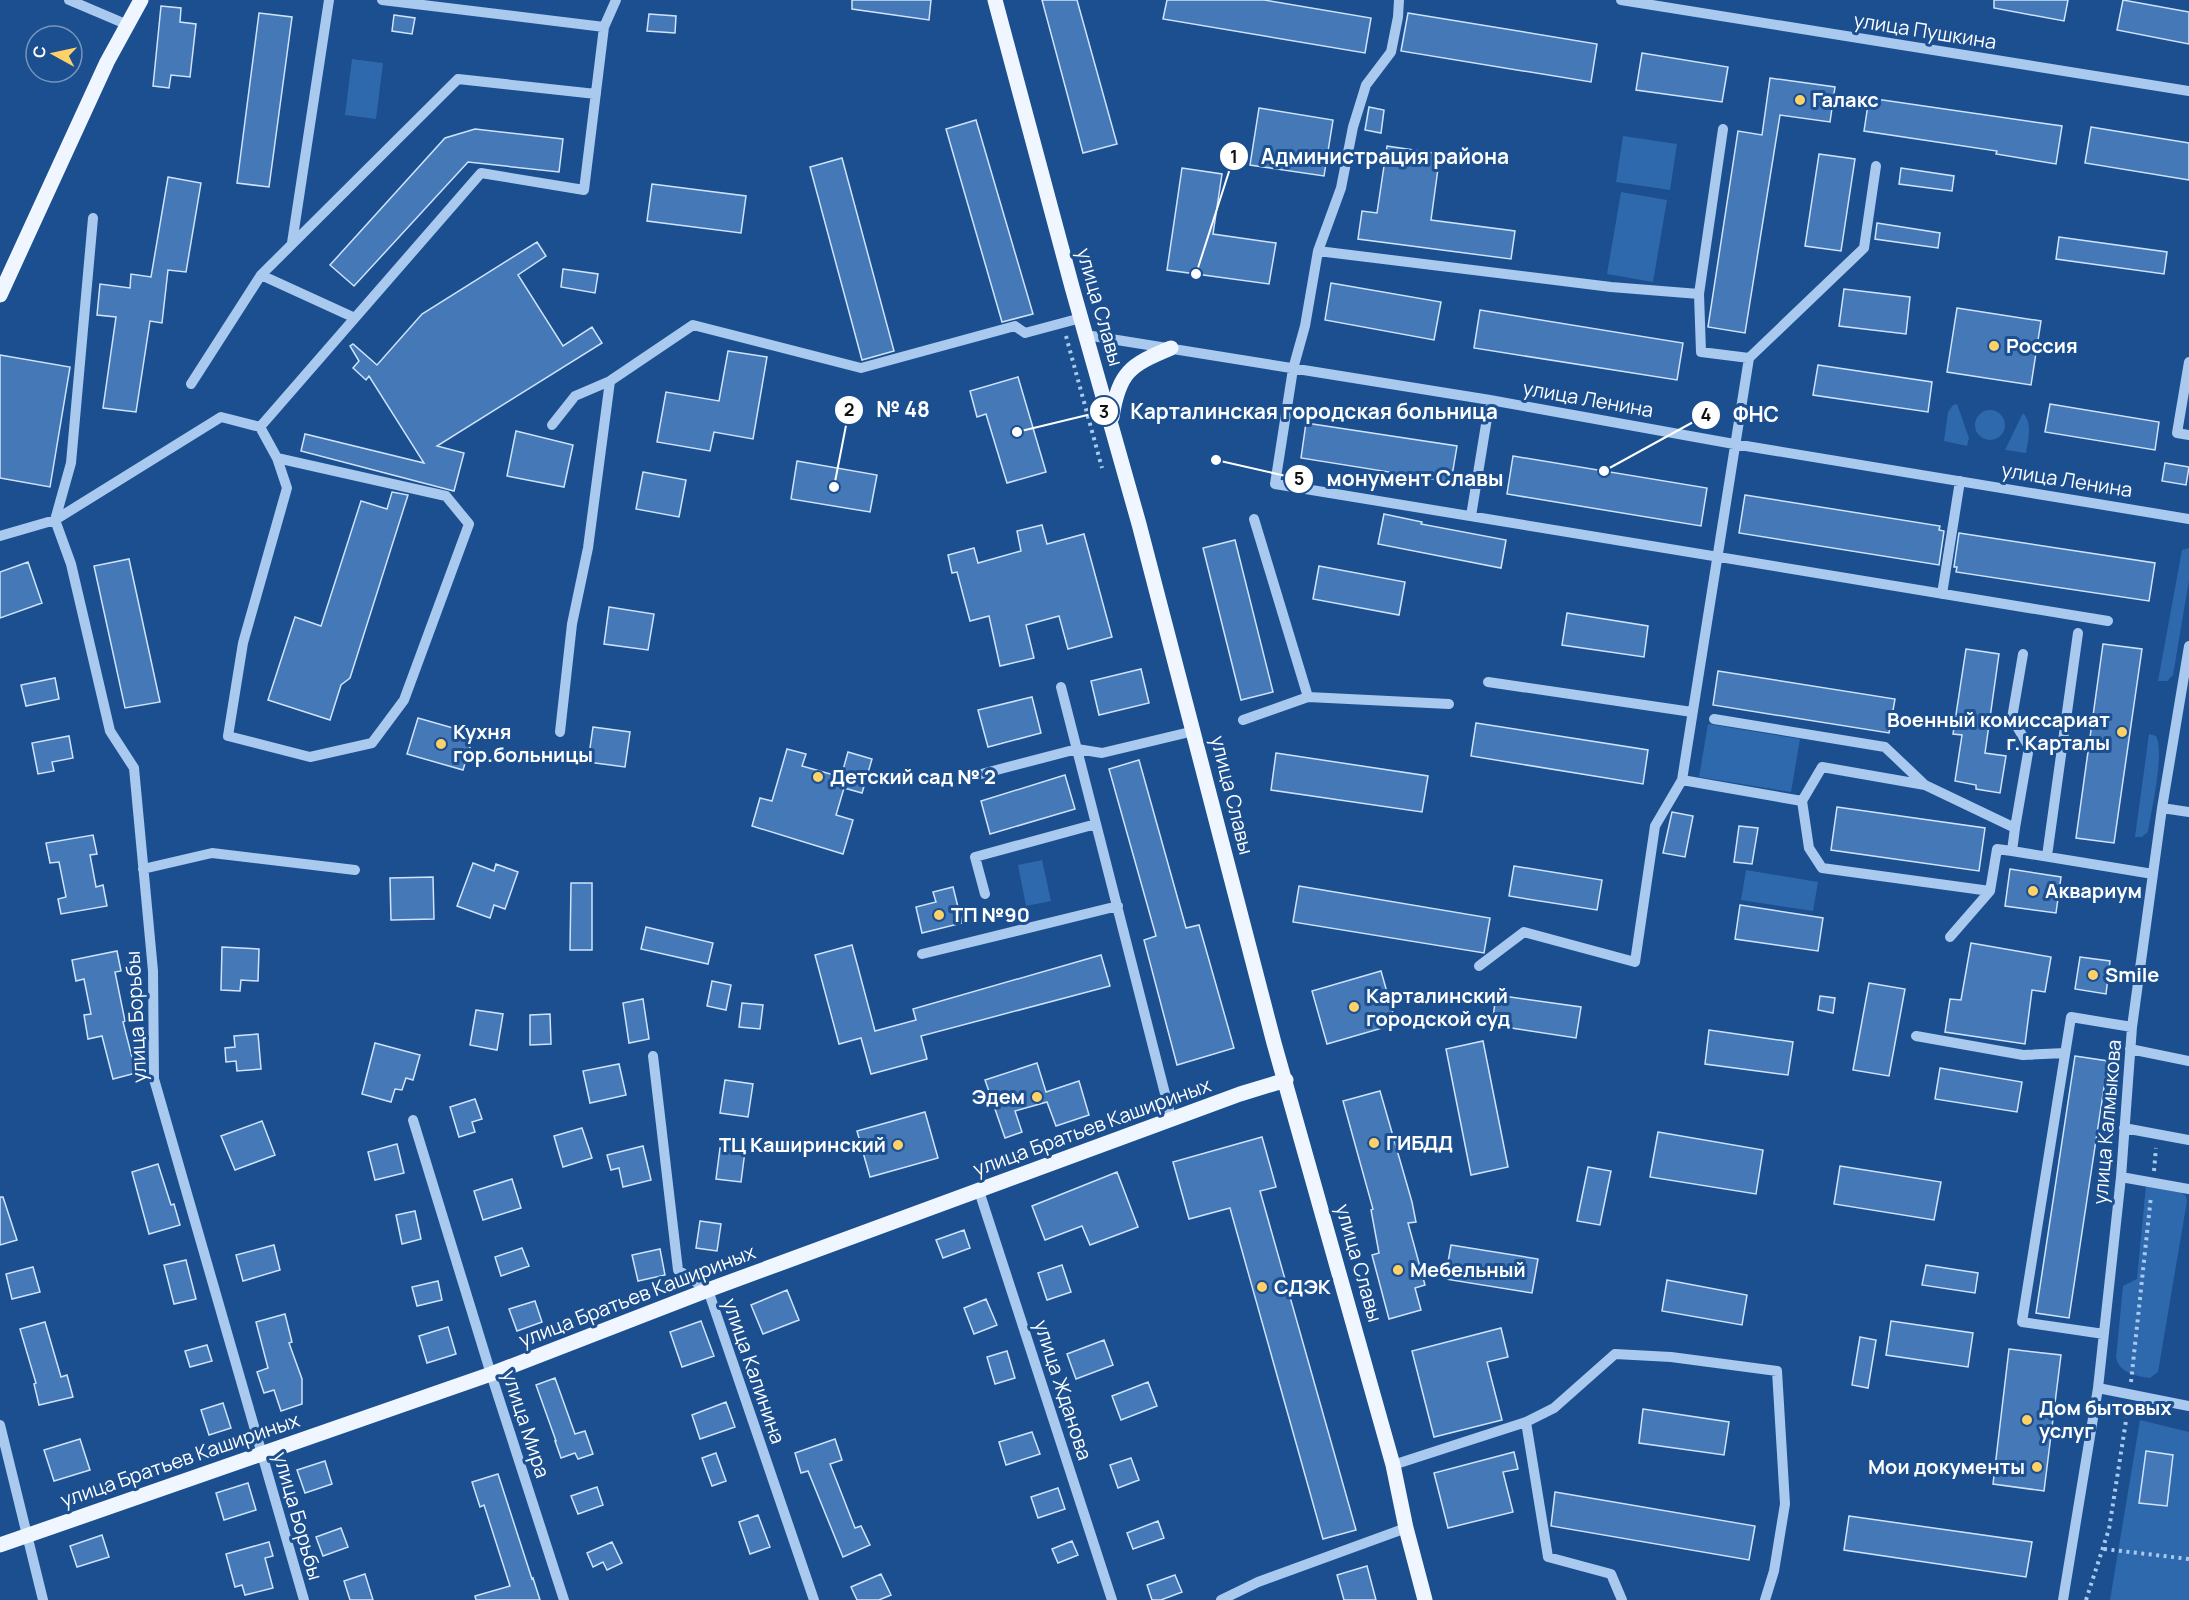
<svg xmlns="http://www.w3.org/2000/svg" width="2189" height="1600" font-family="Manrope,sans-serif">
<rect width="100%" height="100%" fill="#1b4f8f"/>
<!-- green -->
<path fill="#2e69ad" d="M352,59l31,4 -7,56 -31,-4z
M1623,136l54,8 -7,46 -54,-8z
M1621,192l46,8 -14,82 -46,-8z
M1957,404l12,34 -2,8 -23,-5 4,-29 5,-7z
M1975 425a15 15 0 1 1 30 0a15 15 0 1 1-30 0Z
M2023,413c10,10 5,27 3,40l-21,-3z
M2189,548v32l-16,95 -6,6h-9l24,-131z
M1708,724l92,15 -9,53 -92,-15z
M2149,734l7,2c9,16 -5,76 -8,96l-6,5h-7z
M1042,860l9,41 -25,5 -8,-41z
M1746,870l72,12 -5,29 -72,-11z
M2146,1185l35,7 5,4 1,5 -29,171 -8,6c-14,-2 -30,-5 -34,-20l7,-72 14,-7z
M2140,1420l49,12v168h-79z"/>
<!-- building -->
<path fill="#4478b7" stroke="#cfe3fa" stroke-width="1.5" d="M852,0h79l-2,20 -77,-11z
M1042,0h35l40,144 -34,9z
M1167,0h97l107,18 -6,35 -202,-34z
M1994,0h74l-4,21 -70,-13z
M2123,0l66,12v32l-72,-14z
M161,6l20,2 -1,14 16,2 -6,53 -19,-2 -2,13 -16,-2z
M259,13l33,4 -23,170 -32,-4z
M1408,13l189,31 -6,38 -190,-31z
M649,14l27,2 -1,17 -28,-2z
M394,15l21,3 -3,16 -20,-3z
M1642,53l86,14 -6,35 -86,-12z
M1770,78l65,9 -5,35 -50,-7 -35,218 -37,-6 30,-196 24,4z
M1869,98l193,28 -6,38 -60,-10 1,-3 -133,-20z
M1369,107l15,3 -3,23 -16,-3z
M1259,108l74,12 -9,56 -74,-11z
M976,120l57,194 -31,8 -56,-193z
M2091,127l98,16v37l-104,-17z
M475,129l88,10 -4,33 -91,-10 -114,124 -24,-21 115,-127z
M1387,146l53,8 -9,66 84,11 -4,28 -153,-20 4,-28 15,2z
M1819,154l36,5 -14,92 -36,-5z
M842,158l52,193 -32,9 -52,-193z
M1182,168l40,6 -9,60 63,9 -7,41 -102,-14z
M1901,168l53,8 -2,15 -53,-7z
M168,177l33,6 -15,89 -18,-2 -6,53 -12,-2 -14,91 -33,-4 13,-91 -19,-2 3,-31 30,4 1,-14 20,3z
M652,184l94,12 -5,37 -94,-12z
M1877,223l63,10 -2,15 -63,-9z
M2059,237l108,15 -3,22 -108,-15z
M537,242l9,14 -28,19 45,71 29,-19 10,16 -165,103 27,7 -10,38 -153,-40 4,-17 119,29 -55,-87 -3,4 -13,-12 6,-7 -9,-15 3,-2 24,21 45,-51z
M563,269l35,5 -3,19 -34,-6z
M1331,283l110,19 -7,38 -109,-20z
M1844,289l66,8 -4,37 -67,-8z
M1957,308l84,13 -10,64 -84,-13z
M1480,310l203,33 -6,37 -203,-32z
M728,351l39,6 -14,82 -39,-7 -4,19 -53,-9 9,-50 53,9z
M0,355l70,12 -20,120 -50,-9z
M1818,365l114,17 -4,30 -115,-17z
M1018,377l28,95 -39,11 -21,-69 -9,3 -7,-26z
M2050,404l109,18 -4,28 -110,-18z
M1306,423l151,23 -6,36 -150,-24z
M516,431l57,14 -9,42 -57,-11z
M1513,456l194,32 -6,38 -194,-32z
M797,461l80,14 -7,37 -79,-13z
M2165,463l24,4 -3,18 -24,-4z
M643,472l43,8 -7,37 -43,-8z
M392,492l16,3 -58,183 -9,7 -11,35 -62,-20 27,-83 26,9 40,-125 26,8z
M1745,495l195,31 -1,4 5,1 -5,34 -200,-32z
M1384,514l38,8 -1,2 85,16 -5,28 -123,-24z
M1042,525l5,19 37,-10 28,103 -44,12 -9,-33 -33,9 8,33 -34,8 -11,-50 -19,5 -13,-49 -5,1 -4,-18 26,-7 4,15 43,-12 -4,-20z
M1959,533l196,30 -6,38 -193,-29 1,-5h-3z
M1235,540l38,152 -32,8 -38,-152z
M129,559l31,143 -35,6 -31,-142z
M28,562l14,41 -42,15v-46z
M1319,566l86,16 -6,33 -86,-16z
M609,607l45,7 -6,36 -44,-6z
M1567,613l81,13 -4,31 -82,-12z
M2103,644l39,5 -28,194 -38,-5z
M1966,649l33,5 -14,99 21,3 -6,37 -24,-4v-4l-21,-4 7,-46 -9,-1z
M1141,669l8,34 -50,12 -8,-34z
M1718,671l177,28 -6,34 -176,-28z
M55,678l4,21 -33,7 -5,-21z
M1032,697l9,36 -53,14 -10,-37z
M418,718l56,16 -11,36 -56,-16z
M1476,723l172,27 -5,34 -172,-28z
M593,727l37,5 -5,35 -37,-5z
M69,736l4,22 -21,4 2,9 -16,3 -6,-31z
M787,749l19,5 -4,12 39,11 7,-25 24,7 -10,34 -18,-5 -8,27 17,5 -10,34 -91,-28 8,-28 12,3z
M1276,753l152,23 -6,36 -151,-22z
M1139,760l47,168 13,-3 35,123 -57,17 -33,-125 12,-4 -47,-167z
M1065,775l10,34 -85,25 -9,-33z
M1837,807l148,21 -6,43 -148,-21z
M1672,812l21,4 -8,41 -22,-4z
M1739,826l19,2 -6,36 -18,-2z
M93,835l4,19 -7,1 6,32 7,-2 4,21 -46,8 -3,-15 8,-2 -7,-35 -9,1 -4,-20z
M473,863l21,8 2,-7 22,8 -13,37 -11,-4 -4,13 -33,-12z
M1514,866l88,14 -5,30 -88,-14z
M2010,869l51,8 -5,36 -51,-7z
M433,877l1,42 -43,1 -1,-42z
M571,883h21v67h-22z
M1299,886l191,32 -6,35 -191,-31z
M953,887l9,36 -40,10 -6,-26 20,-5 -3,-10z
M1740,905l83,13 -5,33 -83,-12z
M646,927l67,16 -5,21 -67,-15z
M1971,943l80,14 -6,35 -13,-2 -7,54 -80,-12 5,-33 11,1z
M852,945l23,86 41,-11 -3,-11 188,-54 9,31 -189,50 6,23 -56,15 -10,-36 -22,6 -24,-89z
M222,947l37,2 -1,32 -17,-1 -1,11 -19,-1z
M117,951l4,20 -6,1 10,49 -2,1 13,51 -23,6 -11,-43 -14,3 -4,-24 7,-1 -7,-35 -8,2 -4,-21z
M2080,957l30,4 -4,33 -31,-5z
M1381,971l15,53 -69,20 -15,-53z
M712,981l19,4 -5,25 -19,-4z
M1869,983l36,6 -16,87 -36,-6z
M1496,995l85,12 -5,31 -84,-13z
M1820,996l15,2 -2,15 -15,-3z
M643,999l6,40 -20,4 -6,-40z
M742,1003l21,2 -3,24 -21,-2z
M476,1010l27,4 -6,36 -27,-5z
M550,1014l1,30 -21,1v-30z
M1709,1030l84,12 -5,33 -83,-11z
M258,1034l3,35 -24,2 -1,-10 -10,1 -1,-14 10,-1 -1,-11z
M1483,1041l25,126 -37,8 -25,-126z
M375,1043l45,12 -7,25 -7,-2 -4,12 -7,-1 -4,13 -29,-8z
M2075,1056l33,5 -39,257 -33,-5z
M1037,1063l9,29 33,-11 10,34 -33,11 -9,-24 -32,9 7,21 -17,6 -20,-58z
M619,1064l7,31 -36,8 -7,-32z
M1940,1068l82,14 -5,30 -82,-13z
M725,1080l28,4 -5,33 -28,-4z
M1380,1091l32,111 4,20 -8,1 17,62 -10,3 6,22 -32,9 -17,-64 7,-2 -8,-43 2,-1 -30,-108z
M475,1099l7,20 -10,3 3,10 -16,5 -9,-30z
M925,1112l13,46 -68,19 -13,-46z
M262,1121l13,34 -40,15 -14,-34z
M582,1128l10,30 -29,9 -9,-31z
M1658,1132l105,18 -7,44 -106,-17z
M1262,1137l14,50 -16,4 96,339 -33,9 -93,-331 -41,11 -16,-57z
M397,1144l7,29 -29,7 -7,-28z
M643,1146l8,34 -28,7 -4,-19 -8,2 -4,-15z
M720,1148l25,3 -4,31 -25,-3z
M158,1164l13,41 3,-1 6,21 -31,9 -17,-62z
M1840,1166l101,16 -7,38 -100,-16z
M1588,1167l23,4 -11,54 -23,-4z
M1117,1172l21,55 -48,18 -8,-19 -37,14 -13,-34z
M512,1179l9,29 -38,12 -9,-29z
M0,1197h3l14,43 -17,5z
M415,1211l6,28 -19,5 -6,-29z
M700,1221l21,3 -4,27 -21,-3z
M964,1230l6,18 -27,10 -7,-18z
M274,1245l6,25 -37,11 -7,-26z
M1451,1245l87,14 -6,34 -87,-14z
M522,1248l7,18 -28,10 -6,-19z
M660,1249l5,26 -27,6 -6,-26z
M186,1260l10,39 -22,5 -10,-39z
M1062,1265l9,27 -24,8 -9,-27z
M1926,1265l52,8 -3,20 -53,-8z
M33,1267l7,25 -28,7 -6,-25z
M1667,1280l80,15 -5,30 -80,-14z
M438,1281l4,19 -25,6 -5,-19z
M787,1290l12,30 -36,14 -12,-29z
M986,1299l11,26 -23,9 -10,-26z
M535,1301l7,21 -25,9 -8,-22z
M285,1314l7,28 -3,1 13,36v25l-21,7 -7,-21 -10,3 -7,-21 11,-4 -12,-46z
M701,1321l13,35 -32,11 -12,-35z
M1891,1321l82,12 -5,34 -82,-12z
M45,1322l16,55 6,-2 6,22 -34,8 -5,-21 2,-1 -16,-54z
M448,1327l8,27 -29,9 -8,-27z
M1501,1328l7,29 -21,5 15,58 -68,17 -22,-86z
M1860,1337l16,3 -8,48 -16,-3z
M1104,1340l9,25 -37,14 -9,-25z
M207,1345l5,16 -22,6 -5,-16z
M2009,1349l52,6 -17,136 -51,-7z
M1007,1351l8,27 -20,6 -8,-27z
M555,1378l20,56 10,-3 8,23 -15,5 -3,-6 -14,5 -6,-17h1l-20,-56z
M1148,1382l9,24 -36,14 -9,-24z
M726,1402l9,25 -35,12 -8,-24z
M223,1403l8,25 -22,7 -8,-25z
M1643,1409l86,13 -5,33 -85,-12z
M1032,1432l8,22 -34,11 -7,-23z
M80,1439l10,31 -36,11 -10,-31z
M835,1439l7,21 -12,4 25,64 6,-2 9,19 -27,12 -35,-86 -7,2 -6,-20z
M2146,1451l27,4 -6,51 -28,-3z
M1514,1452l4,17 -15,3 10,40 -65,16 -14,-55z
M716,1453l10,28 -14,5 -10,-28z
M1131,1458l8,22 -21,8 -8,-23z
M325,1461l7,23 -27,9 -8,-23z
M498,1474l34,105 1,-1 7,22h-64l-1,-4 35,-10 -26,-81 -4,2 -8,-25z
M248,1483l8,27 -32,10 -8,-27z
M597,1487l6,18 -25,9 -7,-18z
M1058,1488l7,21 -27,9 -7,-21z
M1555,1492l200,34 -6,34 -198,-34z
M758,1515l12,32 -20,7 -11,-32z
M1849,1516l183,26 -6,35 -182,-27z
M1158,1521l6,17 -31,11 -6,-16z
M341,1528l7,19 -25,9 -7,-19z
M102,1535l7,22 -32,10 -7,-21z
M1072,1541l6,14 -20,8 -6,-14z
M269,1542l4,14 -8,2 8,30 -28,7 -3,-10 -7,2 -9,-33z
M612,1542l10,21 -15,7 -4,-8 -10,5 -6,-14z
M1367,1566l9,34h-32l-7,-25z
M365,1574l8,26h-23l-6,-19z
M881,1574l10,21 -12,5h-22l-6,-13z
M1175,1575l7,17 -21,8h-9l-5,-15z"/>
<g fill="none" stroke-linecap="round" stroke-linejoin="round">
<!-- path -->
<path stroke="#a9c9ee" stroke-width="4" stroke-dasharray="3 4.5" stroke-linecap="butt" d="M1066,336l36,132
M2154,1171l2,-23
M2131,1382l20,-186
M2104,1549l85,10
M2086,1600l23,-71 19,-121"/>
<!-- minor -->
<path stroke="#a9c9ee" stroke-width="10" d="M69,0l59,25
M382,0l222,27
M1399,0l-1,17 -7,35 -25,33 -13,42 -12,61 -23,63 -13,75 -12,43 -18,115 833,137
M1621,0l568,91
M1723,129l-24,165 2,58 48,6
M1876,166l-12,82 -115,110 -67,422 120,21 20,-34 103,18
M292,243l37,-243
M1318,251l293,36 88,7
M355,318l-94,-43 197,-196 138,15
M1086,335l404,65 244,44 455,75
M2189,362l-12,71 12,2
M191,384l70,-109
M552,425l23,-29 35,-15 83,-56 168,43 154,-42 10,7 56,-15
M260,427l221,-254 103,17 20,-163 12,-27
M1471,516l19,-116
M1254,519l54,178
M55,520l166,-103 39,10 17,31 10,30 -44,155 -15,93 82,21 62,-14 32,-43 65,-176 -23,-28 -169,-38
M55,520l16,-57 22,-245
M0,536l55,-16 16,44 39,167 24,37 19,203 1,108 150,521
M1942,594l18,-113
M1488,682l204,30
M1061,687l111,434
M1714,719l171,28 40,38 90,43 -3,23 141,23
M1243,720l65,-23 141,7
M560,732l12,-108 16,-76 22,-167
M966,778l111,-29 25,4 92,-22
M1802,801l7,47 13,20 168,23
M2162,808l27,4
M2015,828l14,-81 -17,-29 11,-64
M2047,856l31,-223
M143,869l69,-16 143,17
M985,894l-10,-37 121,-33
M1950,937l40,-46 7,-42 15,2
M922,954l196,-48
M1479,966l45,-34 111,30 20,-136 27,-46
M1916,1036l107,19 42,-2
M2130,1049l59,12
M653,1056l25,214 30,20 106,310
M413,1120l78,254 73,226
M2124,1128l65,12
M2121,1177l68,12
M979,1191l133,409
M2104,1334l-82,-12 49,-305 61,10
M2098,1388l91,18
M1526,1422l22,135 63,17 11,26
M0,1425l43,175
M1393,1465l133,-43 28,-14 61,-54 56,3 106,14 8,133 -11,67 -9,29
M1221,1600l37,-18 148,-54
M2063,1600l35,-212 23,-211 11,-150 30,-219 27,-162"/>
<!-- major -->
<path stroke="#f0f6ff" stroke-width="15" d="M995,0l77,287 67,237 135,519 119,422 13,63 19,72
M0,295l107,-233 34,-62
M1112,417c7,-45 18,-52 59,-69
M0,1545l491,-171 217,-84 532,-196 46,-14"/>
</g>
<!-- markers -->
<g fill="#ffd166" stroke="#1b4f8f" stroke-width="2">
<circle cx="1800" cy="100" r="6"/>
<circle cx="1994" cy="346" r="6"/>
<circle cx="2122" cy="732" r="6"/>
<circle cx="441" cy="744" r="6"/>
<circle cx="818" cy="777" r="6"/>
<circle cx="2033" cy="891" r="6"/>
<circle cx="939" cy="915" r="6"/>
<circle cx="2093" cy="975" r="6"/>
<circle cx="1354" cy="1007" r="6"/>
<circle cx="1037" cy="1097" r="6"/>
<circle cx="1374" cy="1143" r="6"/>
<circle cx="898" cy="1145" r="6"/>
<circle cx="1398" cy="1270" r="6"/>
<circle cx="1262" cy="1287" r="6"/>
<circle cx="2027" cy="1420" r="6"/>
<circle cx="2037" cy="1467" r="6"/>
</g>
<g text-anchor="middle" stroke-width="6" stroke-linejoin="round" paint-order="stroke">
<!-- street labels -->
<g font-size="20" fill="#fff" stroke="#1b4f8f">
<text transform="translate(1925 31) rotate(9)" y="7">улица Пушкина</text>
<text transform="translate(1100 307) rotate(74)" y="7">улица Славы</text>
<text transform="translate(1588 399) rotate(10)" y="7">улица Ленина</text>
<text transform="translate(2067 480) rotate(9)" y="7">улица Ленина</text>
<text transform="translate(1232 795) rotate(76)" y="7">улица Славы</text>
<text transform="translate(136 1017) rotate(-93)" y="7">улица Борьбы</text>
<text transform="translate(2107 1122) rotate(-85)" y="7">улица Калмыкова</text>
<text transform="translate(1092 1127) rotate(-20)" y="7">улица Братьев Кашириных</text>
<text transform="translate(1359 1263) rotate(74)" y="7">улица Славы</text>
<text transform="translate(637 1296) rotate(-21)" y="7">улица Братьев Кашириных</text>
<text transform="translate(754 1371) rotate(71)" y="7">улица Калинина</text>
<text transform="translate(1063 1390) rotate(72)" y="7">улица Жданова</text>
<text transform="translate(526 1424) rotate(72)" y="7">улица Мира</text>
<text transform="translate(180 1460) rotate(-19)" y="7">улица Братьев Кашириных</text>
<text transform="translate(298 1516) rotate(74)" y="7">улица Борьбы</text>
</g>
<!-- poi labels -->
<g font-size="20" font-weight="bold" fill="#fff" stroke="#1b4f8f" text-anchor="start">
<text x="1812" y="107">Галакс</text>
<text x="2006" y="353">Россия</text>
<text x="2110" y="727" text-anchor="end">Военный комиссариат<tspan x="2110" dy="23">г. Карталы</tspan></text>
<text x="453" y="739">Кухня<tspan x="453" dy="23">гор.больницы</tspan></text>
<text x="830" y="784">Детский сад № 2</text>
<text x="2045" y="898">Аквариум</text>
<text x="951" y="922">ТП №90</text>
<text x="2105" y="982">Smile</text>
<text x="1366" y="1003">Карталинский<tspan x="1366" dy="23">городской суд</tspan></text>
<text x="1025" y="1104" text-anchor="end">Эдем</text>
<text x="1386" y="1150">ГИБДД</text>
<text x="886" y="1152" text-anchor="end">ТЦ Каширинский</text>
<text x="1410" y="1277">Мебельный</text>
<text x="1274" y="1294">СДЭК</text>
<text x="2039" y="1415">Дом бытовых<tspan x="2039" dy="23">услуг</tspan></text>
<text x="2025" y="1474" text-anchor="end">Мои документы</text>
</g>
</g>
<!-- callouts -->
<path fill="none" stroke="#fff" stroke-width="2" d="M1196 274L1234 156M834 487L849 410M1017 432L1104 411M1604 471L1706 415M1216 460L1299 479"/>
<g fill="#fff" stroke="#1b4f8f" stroke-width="2">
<circle cx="1196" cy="274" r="6"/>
<circle cx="834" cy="487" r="6"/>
<circle cx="1017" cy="432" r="6"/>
<circle cx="1604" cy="471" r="6"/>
<circle cx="1216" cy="460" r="6"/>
<circle cx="1234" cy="156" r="15"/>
<circle cx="849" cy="410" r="15"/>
<circle cx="1104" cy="411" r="15"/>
<circle cx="1706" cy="415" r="15"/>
<circle cx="1299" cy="479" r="15"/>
</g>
<g font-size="18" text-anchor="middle" font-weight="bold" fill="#111">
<text x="1234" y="163">1</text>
<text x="849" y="416">2</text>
<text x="1104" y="418">3</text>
<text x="1706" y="421">4</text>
<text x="1299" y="485">5</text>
</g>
<g font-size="21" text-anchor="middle" font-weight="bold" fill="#fff" stroke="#1b4f8f" stroke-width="6" stroke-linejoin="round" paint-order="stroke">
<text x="1385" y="164">Администрация района</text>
<text x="903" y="417">№ 48</text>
<text x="1314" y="419">Карталинская городская больница</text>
<text x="1756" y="422">ФНС</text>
<text x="1415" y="486">монумент Славы</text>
</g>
<!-- north arrow -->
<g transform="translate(54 54) rotate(278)"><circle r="28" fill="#1b4f8f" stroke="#7695bc" stroke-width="1.5"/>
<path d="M0-4.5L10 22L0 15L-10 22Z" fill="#ffd166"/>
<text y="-9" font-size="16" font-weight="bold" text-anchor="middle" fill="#ffffff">С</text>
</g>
</svg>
